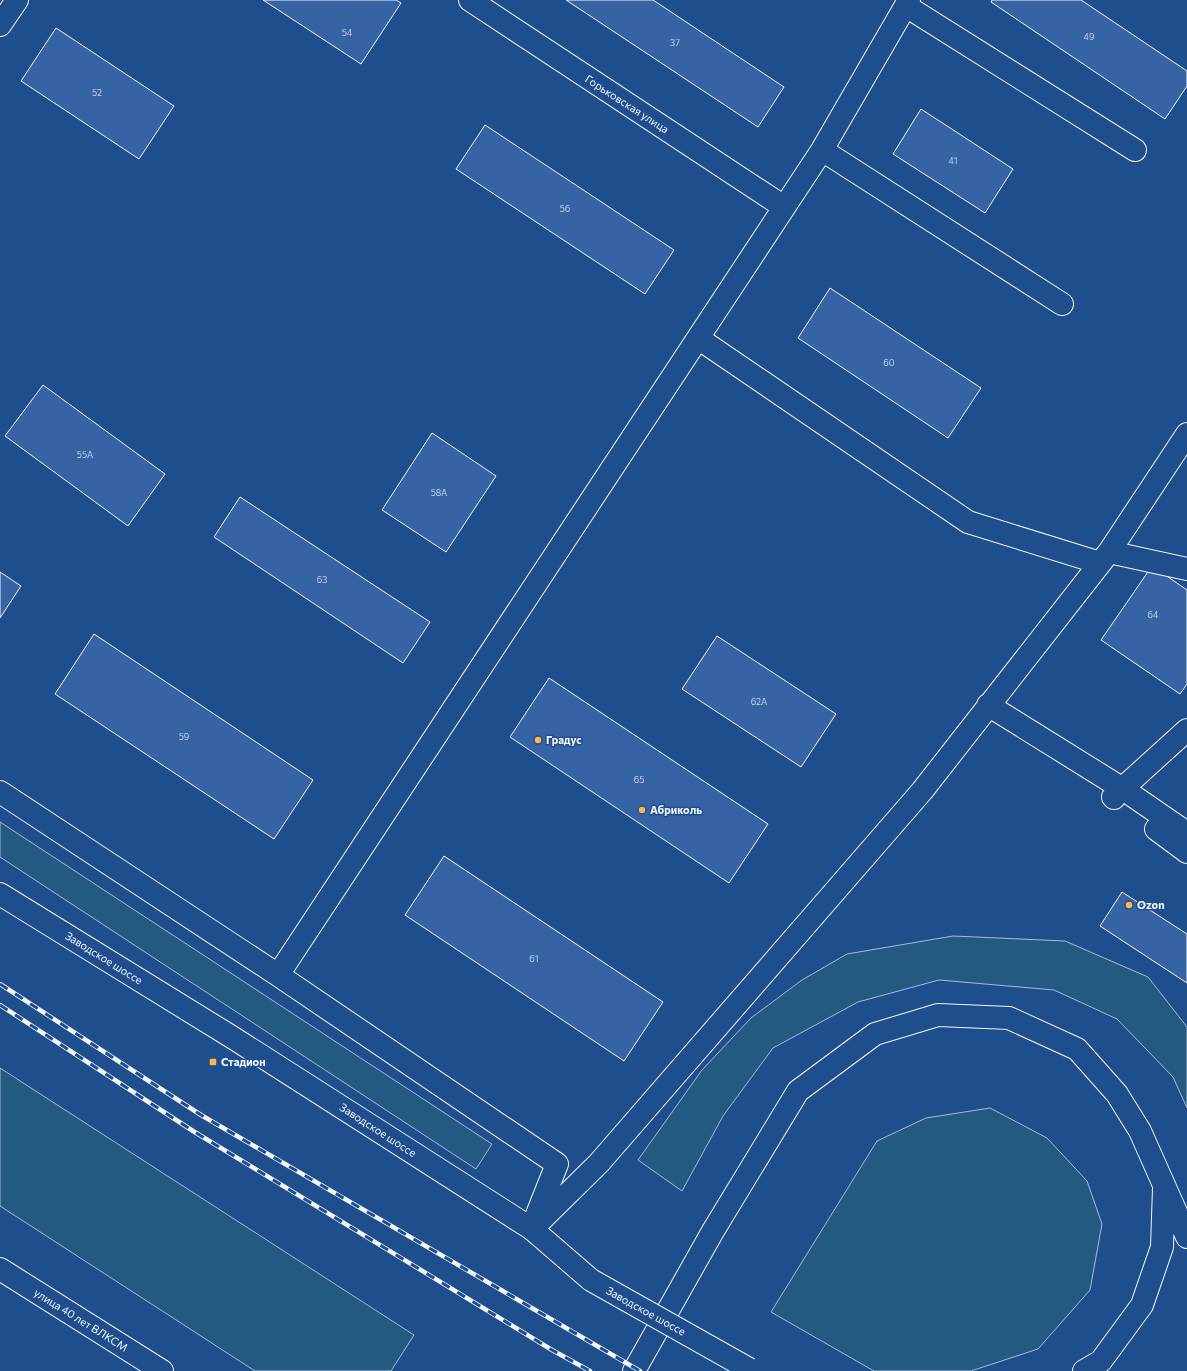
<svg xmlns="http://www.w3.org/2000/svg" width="1187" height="1371" font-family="Commissioner,sans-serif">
<rect width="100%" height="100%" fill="#1f4e8c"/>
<!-- green -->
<path fill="#245a82" stroke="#a8bbd7" d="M0,822l492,322 -16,25 -476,-312z
M953,936l112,5 83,36 39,50v81l-14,-31 -56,-58 -63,-29 -115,-10 -81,22 -85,46 -50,68 -41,75 -44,-31 64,-90 49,-52 51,-38 45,-26z
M0,1068l414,267 -23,36h-136l-255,-165z
M990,1108l57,30 40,43 15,43 -12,66 -52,59 -67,22h-97l-103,-59 106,-171 49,-23z"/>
<!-- building -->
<path fill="#3563a3" stroke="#f2f6ff" d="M263,0h133l5,3 -40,61z
M566,0h87l131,87 -26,40z
M992,0h89l106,71v15l-22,33 -174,-117z
M56,28l118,78 -35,53 -118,-78z
M921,109l92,60 -28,44 -92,-59z
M485,125l189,125 -29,44 -189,-125z
M830,288l151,100 -33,50 -150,-100z
M43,385l122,89 -37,52 -123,-90z
M432,433l64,43 -50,76 -64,-42z
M240,497l190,125 -27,41 -189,-126z
M1152,566l35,24v94l-7,10 -79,-54z
M0,572l21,14 -21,32z
M94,634l219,146 -39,59 -219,-145z
M717,636l119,78 -35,53 -119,-78z
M549,678l219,146 -39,59 -219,-146z
M444,856l219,146 -39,59 -219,-146z
M1122,892l65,42v49l-87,-57z"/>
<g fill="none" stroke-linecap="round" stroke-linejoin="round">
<!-- minor casing -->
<g stroke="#f2f6ff" stroke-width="24">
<path id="minor" d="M470,0l314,207
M906,6l229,144
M0,25l17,-25
M822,150l240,154
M698,338l270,184 132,41
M1109,552l78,-118
M988,705l135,84 64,44
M0,792l278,183 279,189 -23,58
M1114,798l-1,-1 74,-67
M1156,829l31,23
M278,975l544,-825 87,-150
M532,1229l67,-66 323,-372 187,-239 78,17
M0,1269l162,102
M634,1371l79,-140 85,-140 77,-57 63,-19 71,3 68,31 40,45 23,37 47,106
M1084,1371l17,-10 41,-56 20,-58 2,-59"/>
</g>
<!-- major casing -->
<g stroke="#f2f6ff" stroke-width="24">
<path id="major" d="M0,894l235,145 297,190 59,51"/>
</g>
<!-- minor -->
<use href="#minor" stroke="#1f4e8c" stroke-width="22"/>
<!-- major -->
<use href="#major" stroke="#1f4e8c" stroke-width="22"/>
<!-- rail casing -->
<g stroke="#f2f6ff" stroke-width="4.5">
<path id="rail" d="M0,984l201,131 439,256
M0,1005l193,126 359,219 38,21"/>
</g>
<!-- rail -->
<use href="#rail" stroke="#1f4e8c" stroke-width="3" stroke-dasharray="9" stroke-linecap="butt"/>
<!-- major-bridge casing -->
<g stroke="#f2f6ff" stroke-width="24" stroke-linecap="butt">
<path id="major-bridge" d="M591,1280l158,89"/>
</g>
<!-- major-bridge -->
<use href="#major-bridge" stroke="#1f4e8c" stroke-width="22"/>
</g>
<!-- markers -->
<g fill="#ffb74d" stroke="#1f4e8c" stroke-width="1.5">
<circle cx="538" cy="740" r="4"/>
<circle cx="642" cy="810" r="4"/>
<circle cx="1129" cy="905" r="4"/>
<rect x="209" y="1058" width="8" height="8" rx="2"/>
</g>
<g text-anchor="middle" stroke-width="3" stroke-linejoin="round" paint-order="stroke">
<!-- number labels -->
<g font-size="9" fill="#c3d1e8">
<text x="347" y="36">54</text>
<text x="1089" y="40">49</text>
<text x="675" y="46">37</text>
<text x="97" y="96">52</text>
<text x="953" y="164">41</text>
<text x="565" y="212">56</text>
<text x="889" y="366">60</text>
<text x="85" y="458">55А</text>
<text x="439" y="496">58А</text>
<text x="322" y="583">63</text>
<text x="1153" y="618">64</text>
<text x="759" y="705">62А</text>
<text x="184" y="740">59</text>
<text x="639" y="783">65</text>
<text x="534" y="962">61</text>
</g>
<!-- street labels -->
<g font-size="11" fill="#f2f6ff" stroke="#1f4e8c">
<text transform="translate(627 104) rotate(33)" y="4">Горьковская улица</text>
<text transform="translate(104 958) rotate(32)" y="4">Заводское шоссе</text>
<text transform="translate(378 1130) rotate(33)" y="4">Заводское шоссе</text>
<text transform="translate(646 1311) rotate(29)" y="4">Заводское шоссе</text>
<text transform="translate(81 1320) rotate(32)" y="4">улица 40 лет ВЛКСМ</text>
</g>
<!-- poi labels -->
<g font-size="11" font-weight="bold" fill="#f2f6ff" stroke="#1f4e8c" text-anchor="start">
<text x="546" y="744">Градус</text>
<text x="650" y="814">Абриколь</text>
<text x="1137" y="909">Ozon</text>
<text x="221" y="1066">Стадион</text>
</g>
</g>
</svg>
